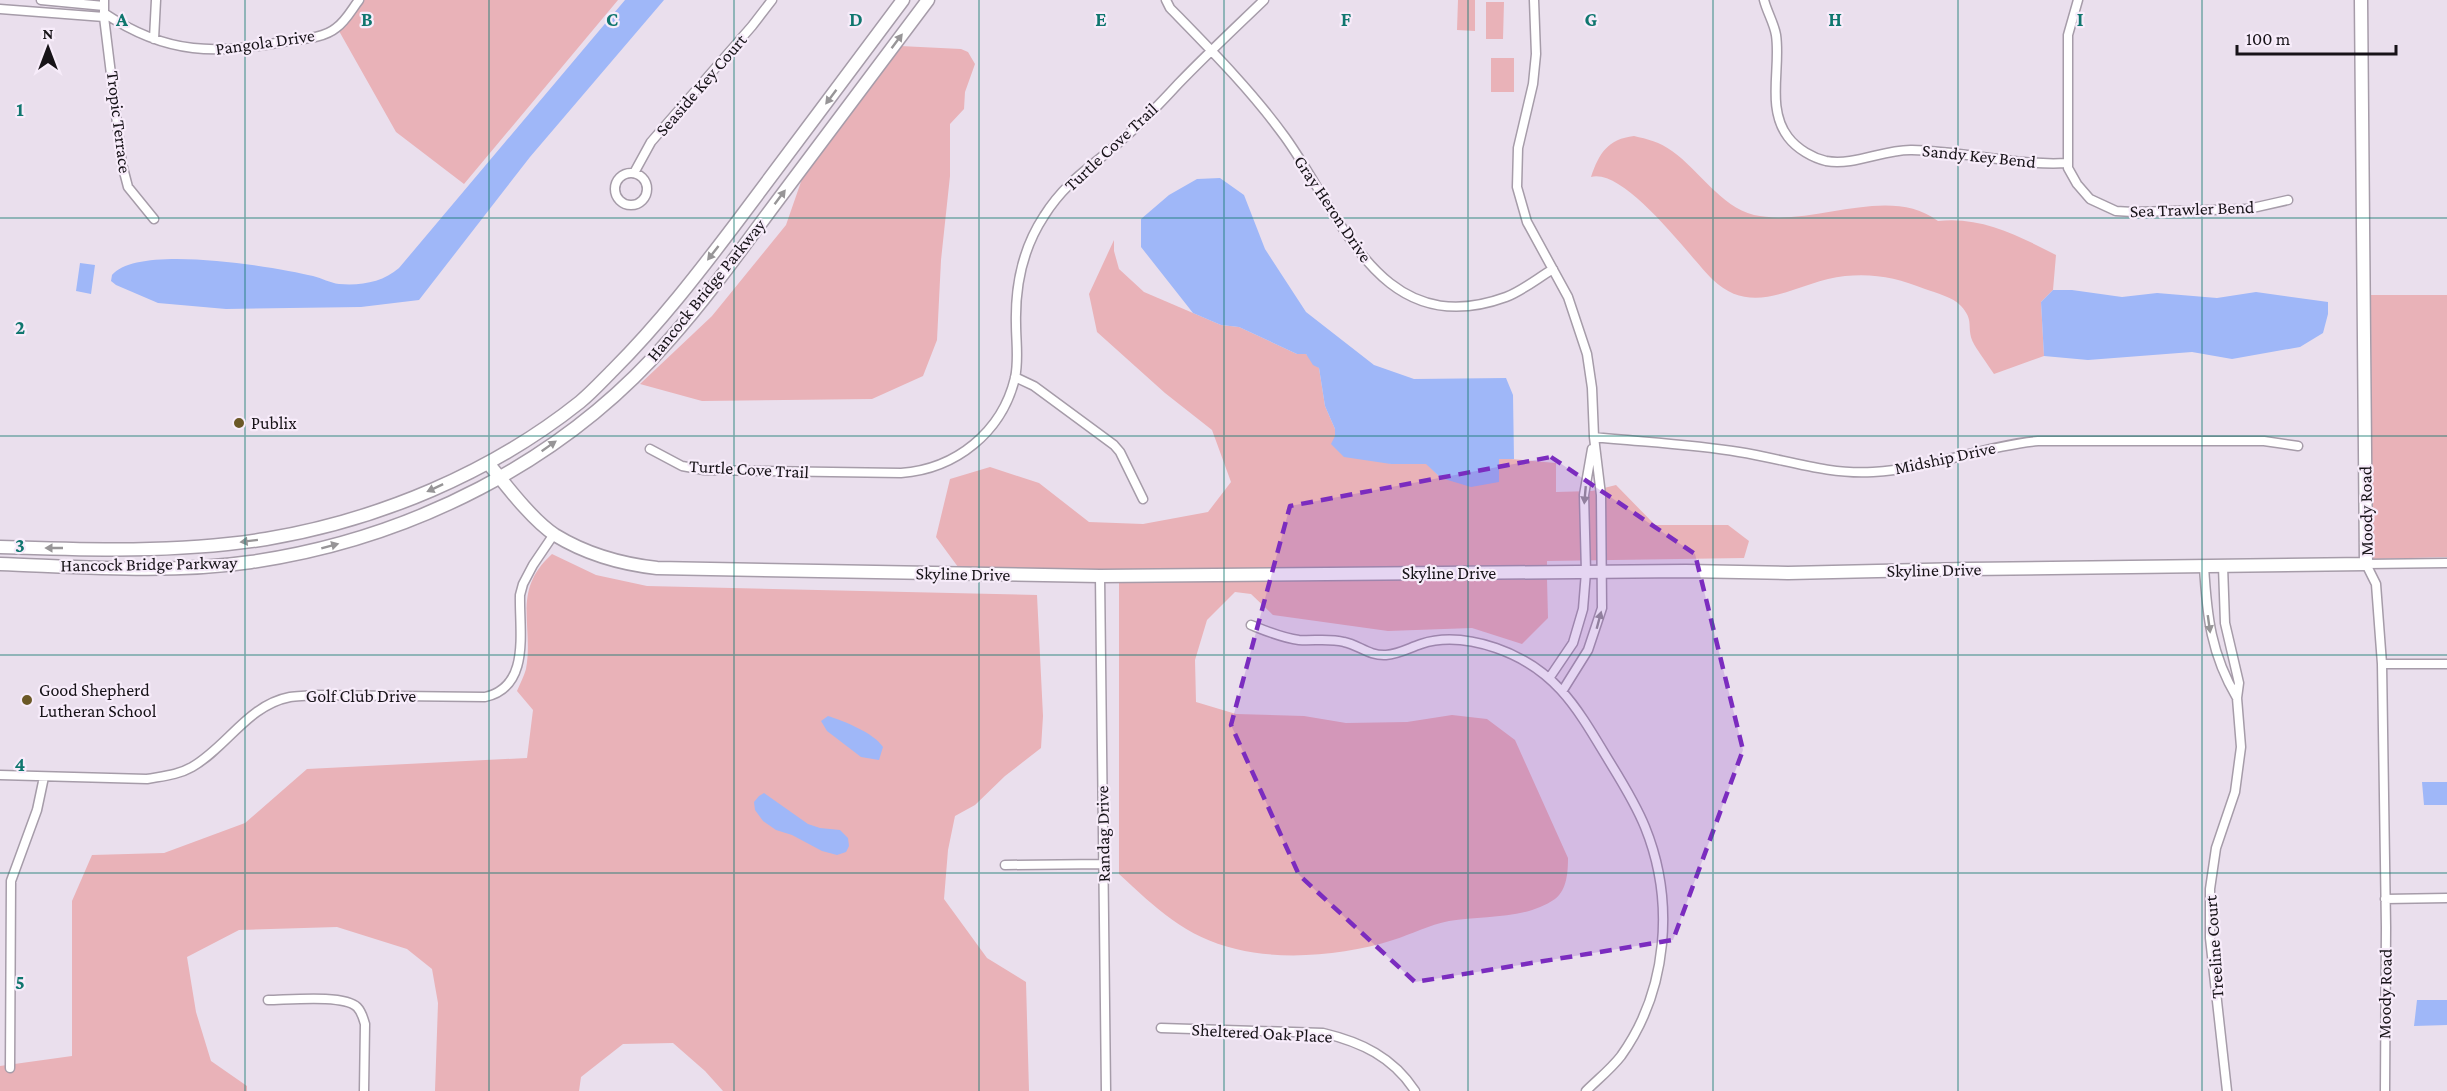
<svg xmlns="http://www.w3.org/2000/svg" width="2447" height="1091" font-family="'Crimson Pro',serif">
<rect width="100%" height="100%" fill="#eadfed"/>
<!-- green -->
<path fill="#e9b2b8" d="M362,0h256l-154,184 -68,-52 -57,-101z
M1458,0h17v31l-18,-1z
M1486,2h18l-1,37h-17z
M900,46l61,3 7,3 7,12 -10,28 -1,17 -14,15v52l-9,84 -4,80 -14,36 -51,23 -170,2 -62,-17 72,-68 74,-91 17,-49z
M1491,58h23v34h-23z
M1634,136c13,3 26,6 38,15 27,19 48,55 82,64 58,13 134,-32 184,6 43,-5 81,15 118,34l-3,35 -12,12 3,54 -50,18c-5,-8 -20,-28 -22,-34 -5,-14 2,-20 -11,-34 -8,-9 -25,-13 -36,-17 -27,-11 -51,-16 -80,-13 -46,4 -90,45 -133,3 -23,-23 -87,-111 -121,-102 8,-24 17,-38 43,-41z
M1114,240v11l5,18 25,23 77,33 18,2 58,27h9l13,14 6,38 10,23v7l56,28h36l14,14 58,-20 57,5v29l36,-1 24,-6 39,40h73l21,16 -5,17 -197,3v5l-447,4 -142,-3 -22,-30 14,-58 40,-12 49,16 50,39 54,2 65,-12 23,-30 -19,-52 -47,-37 -68,-61 -8,-38z
M2371,295h76v262l-75,2z
M552,554l44,21 51,11 390,9 6,121 -2,32 -36,28 -30,29 -20,11 -7,34 -4,49 43,59 39,24 3,109h-306l-18,-20 -32,-28 -50,1 -42,33 -2,14h-144l3,-88 -6,-34 -25,-20 -70,-22 -98,3 -52,27 9,55 15,49 36,25v5h-247v-25l72,-10v-155l20,-46 72,-2 81,-30 62,-54 220,-11 6,-48 -16,-19c3,-7 7,-15 9,-22 8,-44 -15,-78 26,-115z
M1547,579l1,39 -26,26 -50,-16 -84,3 -115,-16 -22,-21 -16,-2 -28,28 -12,40 1,42 40,12 68,2 42,7 61,-1 45,-7 35,4 28,21 53,118c0,14 -1,32 -13,41 -30,21 -72,16 -106,22 -20,4 -37,13 -56,19 -47,15 -109,21 -157,9 -51,-12 -80,-41 -117,-75v-292z"/>
<!-- water -->
<path fill="#9fb7f8" d="M625,0h39l-134,157 -111,143 -58,7 -135,2 -68,-6 -42,-18 -5,-4 1,-6c26,-32 163,-8 201,1 9,2 17,7 26,8 22,2 44,-2 60,-16z
M1220,178l24,17 21,54 41,63 68,53 40,14 92,-1 7,17 1,64h-15v23l-28,5 -30,-9 -15,-14h-35l-47,-7 -13,-13 4,-8v-7l-10,-23 -6,-38 -6,-3 -7,-11h-9l-58,-27 -18,-2 -28,-12 -52,-66v-28l28,-24 28,-16z
M80,263l15,2 -4,29 -15,-3z
M2053,290h19l50,7 35,-4 60,5 39,-6 72,10v12l-5,19 -23,14 -68,12 -40,-7 -104,8 -44,-4 -3,-54z
M828,716c16,5 46,17 55,31l-4,13 -18,-3 -34,-26 -6,-10z
M2422,782h25v23h-23z
M764,793l44,31 12,4 20,2 8,8 1,8 -3,6 -9,3 -15,-4 -30,-16 -16,-5 -13,-9 -8,-11 -1,-8 5,-6z
M2417,1000h30v25l-33,1z"/>
<g fill="none" stroke-linecap="round" stroke-linejoin="round">
<!-- street casing -->
<g stroke="#a69ca9" stroke-width="11">
<path id="street" d="M41,0l63,6
M104,0v17l18,147 6,23 26,32
M1166,0l4,8c40,41 81,82 115,129 57,79 95,206 221,160 16,-6 32,-19 47,-28
M1534,0l2,54 -3,30 -15,64 -1,39 10,35 41,75 19,57 5,34 2,49 7,58 1,113 -14,42 -25,40
M1764,0c3,12 10,23 12,35 5,33 -10,73 12,102 9,12 25,21 38,24 29,5 58,-12 86,-11 52,1 104,16 155,13
M2078,0l-10,35v133l9,16 13,15 26,12 17,1 115,-3 40,-9
M0,9l104,8
M104,13c64,43 112,41 184,28 15,-2 36,-3 48,-13 10,-7 16,-19 23,-28
M154,39l2,-39
M634,173l17,-31 101,-116 20,-26
M615 189a16 16 0 1 1 32 0a16 16 0 1 1-32 0Z
M1015,377l19,9 80,59 6,7 23,47
M1594,437c48,5 97,7 145,15 45,7 88,23 134,20 57,-3 109,-26 165,-31h226l34,5
M650,449l32,17 22,4 197,3c55,-4 101,-41 114,-95 4,-18 1,-36 1,-54 -1,-38 7,-76 28,-108 23,-37 51,-51 81,-79 20,-17 37,-36 55,-55 27,-28 56,-55 84,-82
M2204,566c3,51 7,88 33,132
M2223,566l2,57 14,60 -2,15 4,49 -6,45 -19,56 -6,41v49l17,153
M1100,576l6,515
M1251,625c15,6 31,13 48,15 15,1 30,-2 45,2 15,3 25,14 42,13 13,-1 23,-7 35,-11 24,-8 51,-4 75,4 58,20 80,58 110,108 14,23 29,46 39,71 30,74 23,163 -24,229 -10,13 -24,24 -35,35
M2382,664h65
M1550,677l23,-34 10,-34 3,-37 -2,-77 8,-46
M0,775l147,4c16,-3 31,-4 45,-12 35,-20 56,-62 98,-70 7,-1 15,-1 23,-2l172,2c46,-10 34,-66 35,-102l3,-11 10,-19 21,-31
M1005,865l98,-1
M2385,899l62,-1
M268,1000c19,0 76,-6 89,7 5,5 6,11 8,17l-1,67
M1161,1028l162,5c38,9 70,24 92,58
M10,1068l1,-187 26,-71 7,-33
M2385,1091l1,-164 -4,-263 -6,-80 -10,-20 81,-1"/>
</g>
<!-- secondary casing -->
<g stroke="#a69ca9" stroke-width="15">
<path id="secondary" d="M488,463c17,21 44,57 67,72 31,19 66,29 102,33l443,8 586,-5 102,2 179,-4 399,-5 -5,-564
M0,547c88,3 179,6 266,-8 113,-19 225,-66 314,-137 12,-10 22,-21 33,-32 47,-47 87,-99 127,-152 54,-73 109,-145 163,-218
M0,564c83,3 168,10 251,-2 159,-23 313,-100 419,-223 40,-45 75,-95 111,-143 49,-65 98,-131 147,-196"/>
</g>
<!-- street -->
<use href="#street" stroke="#fff" stroke-width="8"/>
<!-- secondary -->
<use href="#secondary" stroke="#fff" stroke-width="12"/>
</g>
<!-- one-way arrows -->
<defs><path id="oneway-solid" d="M-6-.8H1V-3.2L6.5 0L1 3.2V.8H-6Z" transform="scale(1.5)"/></defs>
<g fill="#979597">
<use href="#oneway-solid" transform="translate(897 41) rotate(-53)"/>
<use href="#oneway-solid" transform="translate(831 97) rotate(127)"/>
<use href="#oneway-solid" transform="translate(780 197) rotate(-53)"/>
<use href="#oneway-solid" transform="translate(713 253) rotate(128)"/>
<use href="#oneway-solid" transform="translate(549 446) rotate(-35)"/>
<use href="#oneway-solid" transform="translate(435 488) rotate(155)"/>
<use href="#oneway-solid" transform="translate(1585 495) rotate(95)"/>
<use href="#oneway-solid" transform="translate(249 541) rotate(173)"/>
<use href="#oneway-solid" transform="translate(330 546) rotate(-15)"/>
<use href="#oneway-solid" transform="translate(54 548) rotate(180)"/>
<use href="#oneway-solid" transform="translate(1599 620) rotate(-75)"/>
<use href="#oneway-solid" transform="translate(2209 624) rotate(82)"/>
</g>
<!-- marked area -->
<path fill="#7b2cbf" fill-opacity="0.2" stroke="#7b2cbf" stroke-width="4.5" stroke-dasharray="12 8" stroke-linejoin="round" d="M1551,457l144,97 48,196 -70,190 -258,42 -116,-107 -68,-150 59,-219z"/>
<!-- grid -->
<path fill="none" stroke="#0f766e" stroke-width="1.5" stroke-opacity="0.55" d="M245,0v1091M489,0v1091M734,0v1091M979,0v1091M1224,0v1091M1468,0v1091M1713,0v1091M1958,0v1091M2202,0v1091M0,218h2447M0,436h2447M0,655h2447M0,873h2447"/>
<!-- markers -->
<g fill="#6b5826" stroke="#f7ecfa" stroke-width="2">
<circle cx="239" cy="423" r="6"/>
<circle cx="27" cy="700" r="6"/>
</g>
<g text-anchor="middle" stroke-width="4.5" stroke-linejoin="round" paint-order="stroke">
<!-- street labels -->
<g font-size="18" fill="#171318" stroke="#f7ecfa">
<text transform="translate(265 42) rotate(-8)" y="6">Pangola Drive</text>
<text transform="translate(701 85) rotate(-49)" y="6">Seaside Key Court</text>
<text transform="translate(119 122) rotate(83)" y="6">Tropic Terrace</text>
<text transform="translate(1111 147) rotate(-43)" y="6">Turtle Cove Trail</text>
<text transform="translate(1979 156) rotate(6)" y="6">Sandy Key Bend</text>
<text transform="translate(1333 209) rotate(56)" y="6">Gray Heron Drive</text>
<text transform="translate(2192 209) rotate(-2)" y="6">Sea Trawler Bend</text>
<text transform="translate(706 290) rotate(-51)" y="6">Hancock Bridge Parkway</text>
<text transform="translate(1945 458) rotate(-12)" y="6">Midship Drive</text>
<text transform="translate(749 469) rotate(3)" y="6">Turtle Cove Trail</text>
<text transform="translate(2366 511) rotate(-91)" y="6">Moody Road</text>
<text transform="translate(149 564) rotate(-1)" y="6">Hancock Bridge Parkway</text>
<text transform="translate(1934 570) rotate(-1)" y="6">Skyline Drive</text>
<text x="1449" y="579">Skyline Drive</text>
<text transform="translate(963 574) rotate(1)" y="6">Skyline Drive</text>
<text x="361" y="702">Golf Club Drive</text>
<text transform="translate(1103 834) rotate(-91)" y="6">Randag Drive</text>
<text transform="translate(2214 947) rotate(-94)" y="6">Treeline Court</text>
<text transform="translate(2385 994) rotate(-89)" y="6">Moody Road</text>
<text transform="translate(1262 1033) rotate(3)" y="6">Sheltered Oak Place</text>
</g>
<!-- poi labels -->
<g font-size="18" fill="#171318" stroke="#f7ecfa" text-anchor="start">
<text x="251" y="429">Publix</text>
<text x="39" y="696">Good Shepherd<tspan x="39" dy="21">Lutheran School</tspan></text>
</g>
</g>
<g font-size="20" text-anchor="middle" font-weight="bold" fill="#0f766e" stroke="#f7ecfa" stroke-width="4.5" stroke-linejoin="round" paint-order="stroke">
<text x="122" y="26">A</text>
<text x="367" y="26">B</text>
<text x="612" y="26">C</text>
<text x="856" y="26">D</text>
<text x="1101" y="26">E</text>
<text x="1346" y="26">F</text>
<text x="1591" y="26">G</text>
<text x="1835" y="26">H</text>
<text x="2080" y="26">I</text>
<text x="20" y="116">1</text>
<text x="20" y="334">2</text>
<text x="20" y="552">3</text>
<text x="20" y="771">4</text>
<text x="20" y="989">5</text>
</g>
<!-- north arrow -->
<g transform="translate(48 48)" stroke="#f7ecfa" stroke-width="4.5" paint-order="stroke">
<path d="M0-4.5L10 22L0 15L-10 22Z" fill="#171318"/>
<text y="-9" font-size="16" font-weight="bold" text-anchor="middle" fill="#171318">N</text>
</g>
<!-- scale -->
<path d="M2237 45v9h159v-9" fill="none" stroke="#171318" stroke-width="3"/>
<text x="2246" y="45" font-size="18" fill="#171318" stroke="#f7ecfa" stroke-width="4.5" paint-order="stroke">100 m</text>
</svg>
